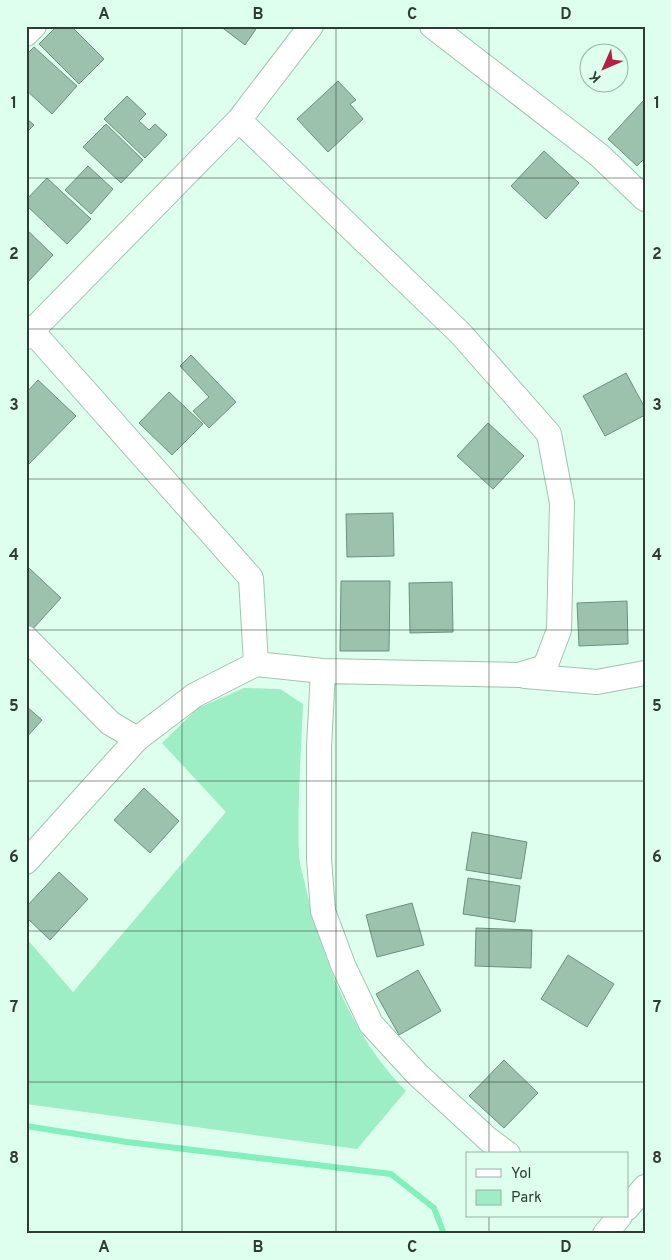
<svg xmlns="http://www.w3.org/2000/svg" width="671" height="1260" font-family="Overpass,sans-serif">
<rect width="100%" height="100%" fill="#dfffee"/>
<!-- green -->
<path fill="#9dedc5" d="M244,688l36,1 23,15c-2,50 -6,102 -4,152 1,12 6,25 8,37 17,71 47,146 99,198l-49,58 -331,-45v-166l47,54 153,-180 -64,-69 36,-35z"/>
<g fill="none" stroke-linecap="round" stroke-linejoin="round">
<!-- stream -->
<path stroke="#82f0bc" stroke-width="6" d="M26,1126l101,16 264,32 43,34 10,26"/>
</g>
<!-- building -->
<path fill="#9cc2ae" stroke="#6b907d" d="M57,26h14l33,33 -25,25 -40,-40z
M220,26h38l-13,19z
M34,47l43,39 -25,28 -26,-24v-35z
M338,81l18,19 -6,4 13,15 -35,33 -31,-33z
M127,96l19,18 -7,7 10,9 6,-6 12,11 -22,23 -41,-39z
M644,100l1,58 -8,8 -29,-27z
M26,118l8,7 -8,8z
M106,124l37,36 -22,23 -38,-36z
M544,151l35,32 -33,36 -35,-33z
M88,166l25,23 -22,25 -26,-24z
M47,178l44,41 -24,25 -41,-39v-5z
M26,229l27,26 -25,27 -2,-1z
M191,355l45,47 -27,26 -16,-17 16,-14 -29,-31z
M626,373l19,35v7l-40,21 -22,-40z
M38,380l38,36 -50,51v-74z
M169,392l34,32 -31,31 -33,-32z
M488,423l36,33 -31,33 -36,-33z
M393,513l1,43 -47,1 -1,-43z
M29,568l32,30 -31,34 -4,-3v-59z
M341,581h49l-1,70h-49z
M452,582l1,50 -43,1 -1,-50z
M627,601l1,43 -49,2 -2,-43z
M26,706l16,14 -16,18z
M144,788l35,33 -29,32 -36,-33z
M472,832l55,10 -6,37 -55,-9z
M59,872l29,27 -38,41 -24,-23v-10z
M468,878l52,8 -5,36 -52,-8z
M412,903l12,42 -47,12 -11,-42z
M476,928l56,2 -1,38 -56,-2z
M568,955l46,29 -27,43 -46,-28z
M418,970l23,41 -42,24 -23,-41z
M504,1060l34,33 -34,35 -35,-32z"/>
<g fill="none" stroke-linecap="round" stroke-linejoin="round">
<!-- minor casing -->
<g stroke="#9ec4b0" stroke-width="26">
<path id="minor" d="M432,26l167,129 46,44
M26,34l8,-8
M32,331l219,247 5,86
M26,337l213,-217 72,-94
M26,638l84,85 27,16
M323,671l-4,76v112l4,52 20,54 28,59 46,50 72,66 19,14
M525,676l72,6 48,-9
M26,862l111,-123 58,-44 61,-31 67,7 196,4 26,-8 14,-37 3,-127 -13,-69 -88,-100 -222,-214
M627,1208l18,-21
M605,1234l15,-18"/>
</g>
<!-- minor -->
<use href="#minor" stroke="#fff" stroke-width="24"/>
</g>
<!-- grid -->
<path fill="none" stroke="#2d3d34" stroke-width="1" stroke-opacity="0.55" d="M182,26v1208M336,26v1208M489,26v1128M26,178h619M26,329h619M26,479h619M26,630h619M26,781h619M26,931h619M26,1082h619M489,1216v18"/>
<!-- border -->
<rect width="671" height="1260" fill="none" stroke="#dfffee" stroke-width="55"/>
<!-- legend -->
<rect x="466" y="1152" width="162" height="65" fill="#dfffee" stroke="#98b1a4"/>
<rect x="476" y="1169" width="25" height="8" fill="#ffffff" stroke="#98b1a4"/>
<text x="511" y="1178" font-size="15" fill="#2d3d34">Yol</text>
<rect x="476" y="1190" width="25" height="15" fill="#9dedc5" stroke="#98b1a4"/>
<text x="511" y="1202" font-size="15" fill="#2d3d34">Park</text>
<!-- north arrow -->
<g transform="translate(604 68) rotate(225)"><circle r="24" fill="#dfffee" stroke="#98b1a4"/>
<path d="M0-4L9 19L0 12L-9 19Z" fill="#b32043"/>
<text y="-8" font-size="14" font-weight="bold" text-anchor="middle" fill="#2d3d34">K</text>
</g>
<rect x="28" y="28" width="616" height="1204" fill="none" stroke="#2d3d34" stroke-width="2"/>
<g font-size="16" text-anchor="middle" font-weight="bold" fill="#2d3d34">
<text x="104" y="19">A</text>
<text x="258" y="19">B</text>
<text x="412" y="19">C</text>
<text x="566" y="19">D</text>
<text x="14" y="108">1</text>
<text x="657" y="108">1</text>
<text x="14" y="259">2</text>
<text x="657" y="259">2</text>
<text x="14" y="410">3</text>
<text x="657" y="410">3</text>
<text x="14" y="560">4</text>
<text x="657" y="560">4</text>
<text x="14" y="711">5</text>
<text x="657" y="711">5</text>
<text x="14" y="862">6</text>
<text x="657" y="862">6</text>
<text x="14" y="1012">7</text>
<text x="657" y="1012">7</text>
<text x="14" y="1163">8</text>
<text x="657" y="1163">8</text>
<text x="104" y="1252">A</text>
<text x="258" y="1252">B</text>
<text x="412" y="1252">C</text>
<text x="566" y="1252">D</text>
</g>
</svg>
